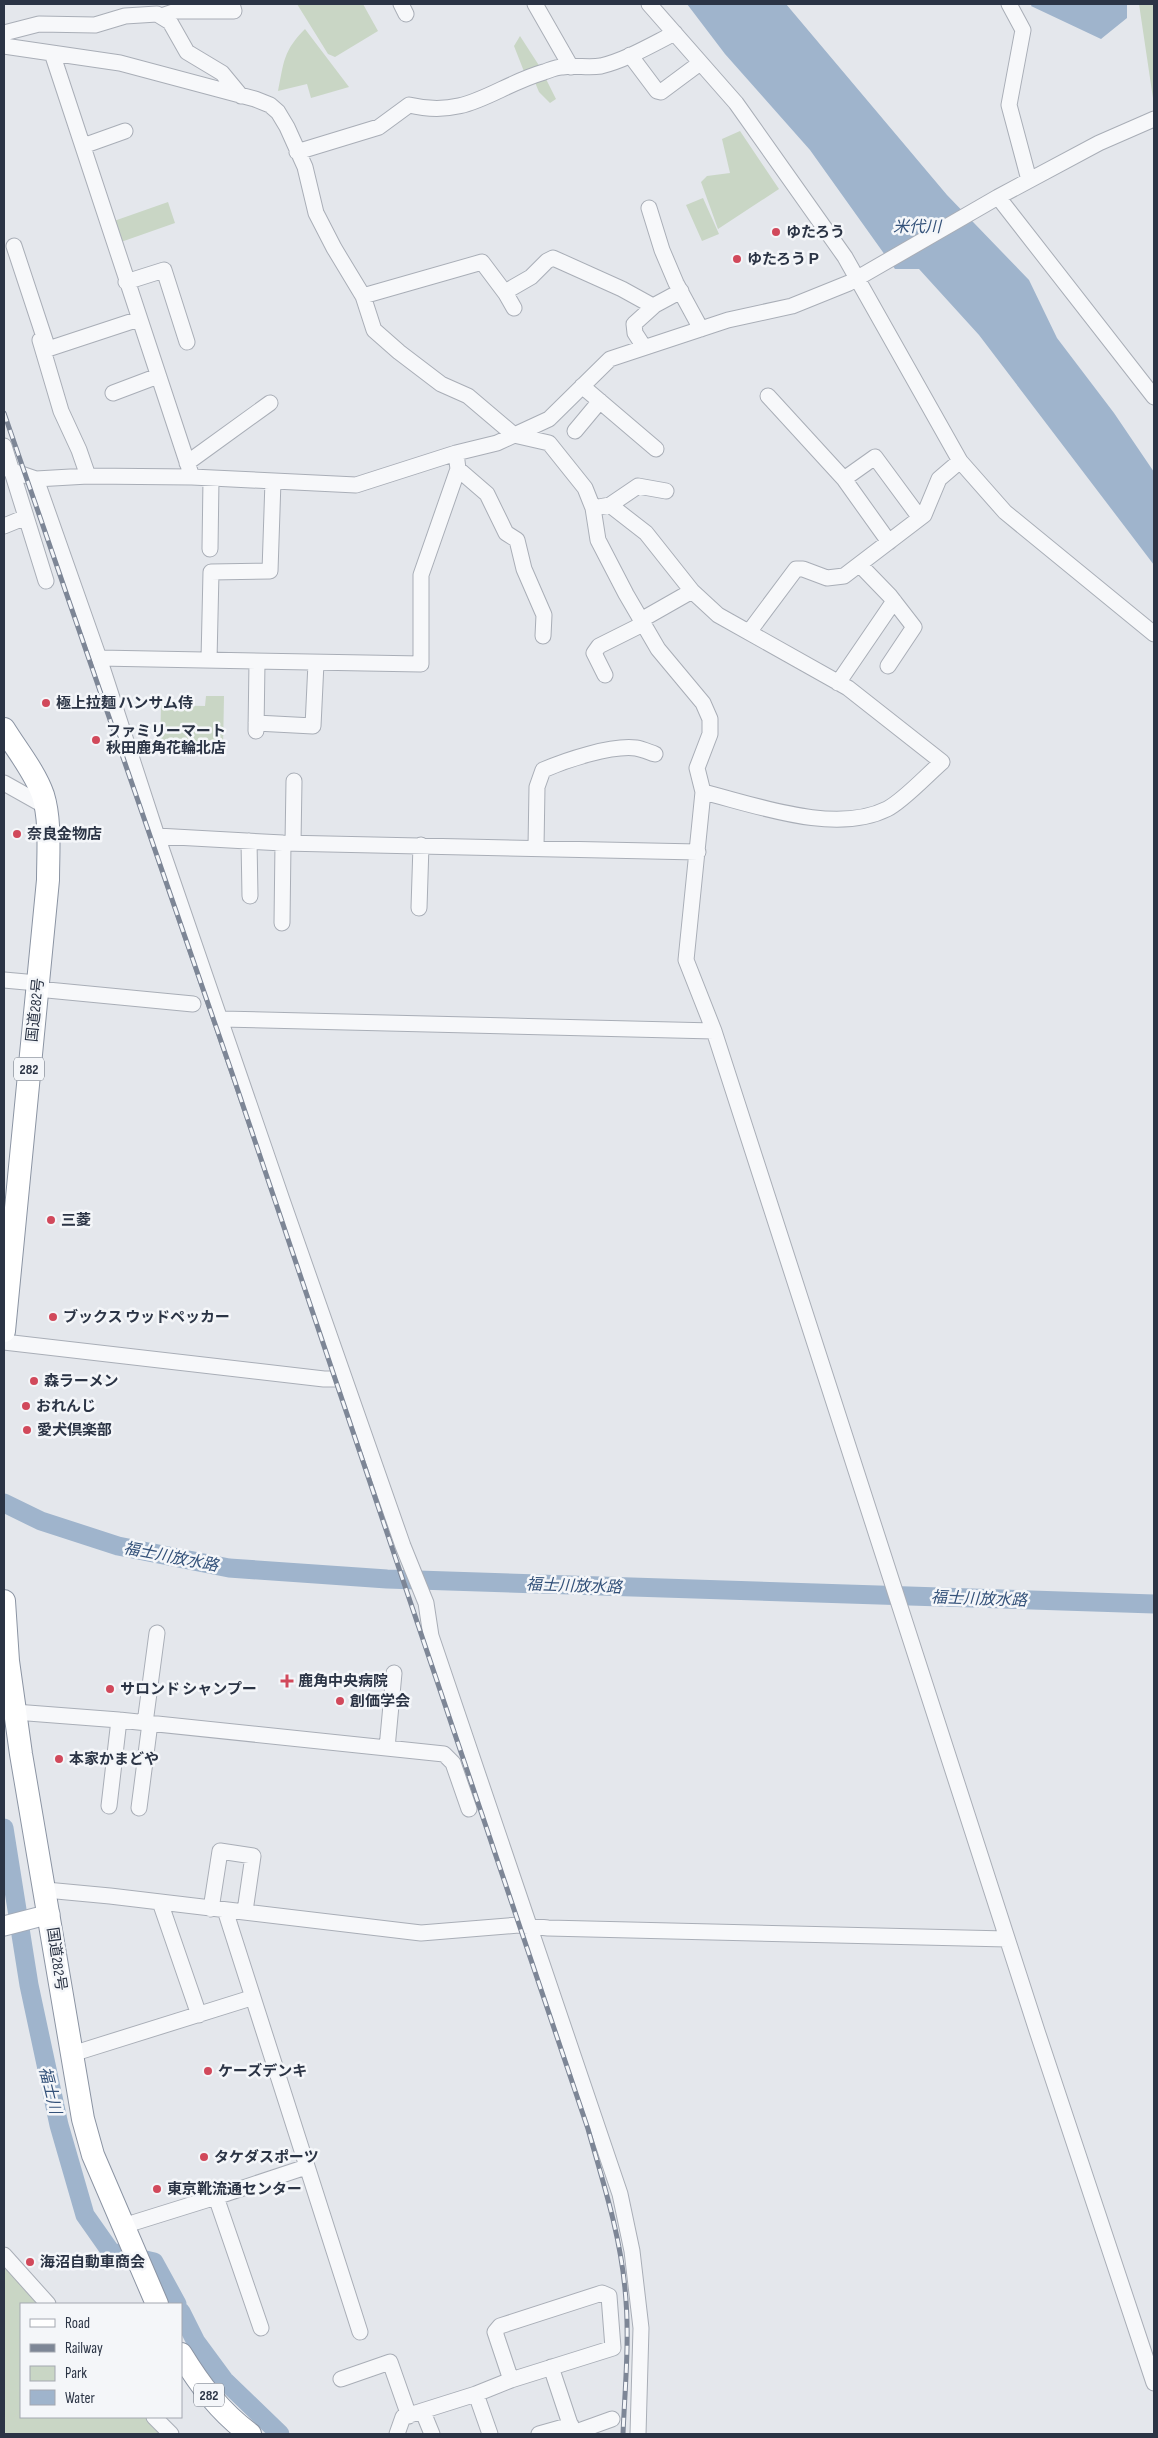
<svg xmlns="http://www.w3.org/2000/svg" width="1158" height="2438" font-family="'Sofia Sans Condensed','Noto Sans JP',sans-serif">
<rect width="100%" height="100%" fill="#e4e7ec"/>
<!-- green -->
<path fill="#c9d6c5" d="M297,4h66l15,27 -43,26 -7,-3z
M1139,4h15v101z
M305,29l44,58 -38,11 -4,-14 -29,7c6,-29 5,-40 27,-62z
M520,36l20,31 -15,7 -11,-28z
M544,75l12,24 -6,4 -11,-11 -5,-12z
M740,131l39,58 -61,40 -17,-47 6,-6 23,-3 -8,-34z
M703,198l16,36 -17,7 -16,-36z
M168,202l7,21 -54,19 -7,-21z
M206,696h18l-1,54 -63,-1 1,-44 44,1z
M4,2266l36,38h-19v113h126l16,17h-159z"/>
<!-- water -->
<path fill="#9fb4cc" d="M687,4h99l161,191 82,85 28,58 57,75 40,59v93l-175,-230 -60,-66h-24l-85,-119 -85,-96z
M1032,4h95v14l-26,21 -70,-33z"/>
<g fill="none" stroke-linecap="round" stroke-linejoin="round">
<!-- river -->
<path stroke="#9fb4cc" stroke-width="19" d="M4,1503l37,18 77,25 111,22 158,11 767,25
M4,1828l25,157 30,140 26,90 26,37 43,10 23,42
M181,2312l15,30 28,38 56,54"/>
<!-- minor casing -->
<g stroke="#a9aeb7" stroke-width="17">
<path id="minor" d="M401,4l5,10
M535,4l36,63
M649,4l87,99 109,154 115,204 45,51 149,122
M1009,4l14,26 -14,75 20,75
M161,16l15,-5h58l-2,-7
M4,33l35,-9 56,1 30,-9 32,-2 13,8 17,30 35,21 19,23
M4,46l116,17 135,36 15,6 8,7 9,15 18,40 11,46 18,35 29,48 11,34 25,22 42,32 27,12 46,39 35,8 36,45 8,20 17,-3 28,-19 28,5
M52,53l140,424
M630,55l27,36 4,1 39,-29
M83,146l42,-15
M297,152l82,-25 30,-22c59,14 84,-18 135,-33 6,-2 12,-5 18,-5 13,-2 26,1 39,-1 25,-6 50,-21 74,-33
M998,197l156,200
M649,208l13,42 14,33 25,46
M14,246l34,103 91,-30
M126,282l38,-12 23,72
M505,292l26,-15 16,-16 6,-3 69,31 29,16h4l26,-14
M363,296l119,-34 24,32 8,14
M40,340l21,71 18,39 9,26
M644,347l-9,-14 -1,-9 21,-19
M582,386l74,63
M113,393l45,-17
M768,396l76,83 45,63
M575,431l25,-30
M4,446l42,135
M187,463l83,-60
M4,468l32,11 52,-3 104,1 164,8 100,-32 41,-10 52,-24 61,-60 118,-39 64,-14 57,-23 149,-86 101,-54 55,-24
M458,469l29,25 19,39 11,7 7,29 20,46 -1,21
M36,479l63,179 58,178 125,364 121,346 23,57 5,33 189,558 12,57 9,77 -3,106
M844,479l31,-22 45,61
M610,505l36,28 46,58 26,24 130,73 94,74c-15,13 -39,39 -55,47 -52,26 -131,-4 -184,-17
M593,508l5,32 28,54 32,55 45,54 7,16v15l-13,34 6,24 -17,168 28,71 324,1003 116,349
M4,526l22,-9
M210,549l1,-70
M860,565l30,31 24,31 -26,39
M641,620l51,-29
M749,632l47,-63h7l24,9 17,-2 80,-61 15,-36 21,-18
M99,658l322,6v-89l37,-106 -2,-16
M209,660l2,-88 59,-1 3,-90
M605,675l-11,-22 5,-7 44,-22
M838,683l56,-82
M256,723l57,3 3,-63
M256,731l1,-69
M4,783l41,23
M157,836l126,7 415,9
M249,841l1,55
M293,843l1,-62
M536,847l1,-60 6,-17c23,-10 68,-25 93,-22 6,1 13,4 19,6
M419,908l2,-63
M282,923l1,-80
M4,980l33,3
M37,989l156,15
M221,1019l493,12
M4,1342l320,37h20
M15,1712l104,8 325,34 9,9 16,46
M145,1723l12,-90
M387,1748l7,-75
M109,1806l10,-86
M139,1808l11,-85
M46,1890l64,6 311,37 98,-8 29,3 459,11
M160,1902l39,113
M211,1909l9,-58 33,5 -8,55
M225,1910l135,422
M72,2054l179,-56
M216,2197l90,-30
M123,2226l93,-29 45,131
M4,2255l44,49
M602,2293l7,3 4,52 -102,32 -16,-48 5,-6z
M551,2367l22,66 39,-14
M341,2379l49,-17 19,54
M423,2412l9,22
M154,2417l17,17
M397,2434l6,-17 73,-23
M490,2434l-14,-40 35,-14
M539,2434l32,-9"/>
</g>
<!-- major casing -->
<g stroke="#a3abb8" stroke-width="21">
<path id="major" d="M4,1926l46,-12"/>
</g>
<!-- highway casing -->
<g stroke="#8b94a3" stroke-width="24">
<path id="highway" d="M4,729c13,21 31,43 39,66 8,26 5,58 5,85l-44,451
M4,1601l4,60 13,93 62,365 10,36 64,149
M181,2354c19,31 39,58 69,80"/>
</g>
<!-- minor -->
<use href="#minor" stroke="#f7f8fa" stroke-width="15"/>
<!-- major -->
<use href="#major" stroke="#fff" stroke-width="19"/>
<!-- highway -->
<use href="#highway" stroke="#fff" stroke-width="22"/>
<!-- rail casing -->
<g stroke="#7d8696" stroke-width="5">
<path id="rail" d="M4,413l228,660 356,1056c15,53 32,105 37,160 5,48 0,97 -2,145"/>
</g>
<!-- rail -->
<use href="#rail" stroke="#f4f6f9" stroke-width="3" stroke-dasharray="9" stroke-linecap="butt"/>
</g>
<!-- markers -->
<g fill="#d1495b" stroke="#f4f6f9" stroke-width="2">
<circle cx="776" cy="232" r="5"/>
<circle cx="737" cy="259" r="5"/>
<circle cx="46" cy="703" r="5"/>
<circle cx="96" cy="740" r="5"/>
<circle cx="17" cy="834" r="5"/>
<circle cx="51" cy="1220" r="5"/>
<circle cx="53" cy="1317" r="5"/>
<circle cx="34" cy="1381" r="5"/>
<circle cx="26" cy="1406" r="5"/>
<circle cx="27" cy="1430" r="5"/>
<path d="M284.5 1673.5h5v5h5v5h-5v5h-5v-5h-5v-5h5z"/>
<circle cx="110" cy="1689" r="5"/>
<circle cx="340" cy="1701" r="5"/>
<circle cx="59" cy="1759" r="5"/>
<circle cx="208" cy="2071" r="5"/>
<circle cx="204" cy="2157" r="5"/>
<circle cx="157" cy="2189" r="5"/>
<circle cx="30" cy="2262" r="5"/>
</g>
<g text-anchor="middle" stroke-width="5" stroke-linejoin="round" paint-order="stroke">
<!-- shield labels -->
<g fill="#f4f6f9" stroke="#676e7b" stroke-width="1">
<rect x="14" y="1057.5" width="30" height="23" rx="4"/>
<rect x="194" y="2383.5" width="30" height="23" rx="4"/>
</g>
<g font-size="14" font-weight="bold" fill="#2b3445">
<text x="29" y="1074">282</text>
<text x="209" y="2400">282</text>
</g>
<!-- poi labels -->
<g font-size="15" font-weight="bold" fill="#2b3445" stroke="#f4f6f9" text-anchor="start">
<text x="786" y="237">ゆたろう</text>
<text x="747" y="264">ゆたろうＰ</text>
<text x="56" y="708">極上拉麺 ハンサム侍</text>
<text x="106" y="736">ファミリーマート<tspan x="106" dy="17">秋田鹿角花輪北店</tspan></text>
<text x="27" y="839">奈良金物店</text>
<text x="61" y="1225">三菱</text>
<text x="63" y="1322">ブックス ウッドペッカー</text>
<text x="44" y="1386">森ラーメン</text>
<text x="36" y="1411">おれんじ</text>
<text x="37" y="1435">愛犬倶楽部</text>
<text x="298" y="1686">鹿角中央病院</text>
<text x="120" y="1694">サロンド シャンプー</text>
<text x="350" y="1706">創価学会</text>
<text x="69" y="1764">本家かまどや</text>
<text x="218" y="2076">ケーズデンキ</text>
<text x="214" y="2162">タケダスポーツ</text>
<text x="167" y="2194">東京靴流通センター</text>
<text x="40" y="2267">海沼自動車商会</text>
</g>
<!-- street labels -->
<g font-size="15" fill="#2b3445" stroke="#f4f6f9">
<text transform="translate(35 1010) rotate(-84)" y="5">国道282号</text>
<text transform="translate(57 1959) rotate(82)" y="5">国道282号</text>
</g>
<!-- water labels -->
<g font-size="16" font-style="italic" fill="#34527a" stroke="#f4f6f9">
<text x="917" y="232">米代川</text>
<text transform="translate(171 1556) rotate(11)" y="6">福士川放水路</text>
<text transform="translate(574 1585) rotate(2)" y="6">福士川放水路</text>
<text transform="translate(979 1598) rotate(2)" y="6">福士川放水路</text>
<text transform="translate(51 2090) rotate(76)" y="6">福士川</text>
</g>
</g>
<!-- border -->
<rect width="1158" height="2438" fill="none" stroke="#2b3445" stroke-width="10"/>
<!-- legend -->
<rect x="20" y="2303" width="162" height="115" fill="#f4f6f9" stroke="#a4a8b1"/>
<rect x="30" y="2319" width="25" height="8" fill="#ffffff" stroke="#a4a8b1"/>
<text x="65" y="2328" font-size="15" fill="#2b3445">Road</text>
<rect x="30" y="2344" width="25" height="8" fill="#7d8696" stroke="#a4a8b1"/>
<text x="65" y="2353" font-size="15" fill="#2b3445">Railway</text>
<rect x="30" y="2366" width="25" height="15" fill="#c9d6c5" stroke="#a4a8b1"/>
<text x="65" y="2378" font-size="15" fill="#2b3445">Park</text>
<rect x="30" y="2390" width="25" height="15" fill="#9fb4cc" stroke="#a4a8b1"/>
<text x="65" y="2403" font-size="15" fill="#2b3445">Water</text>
</svg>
